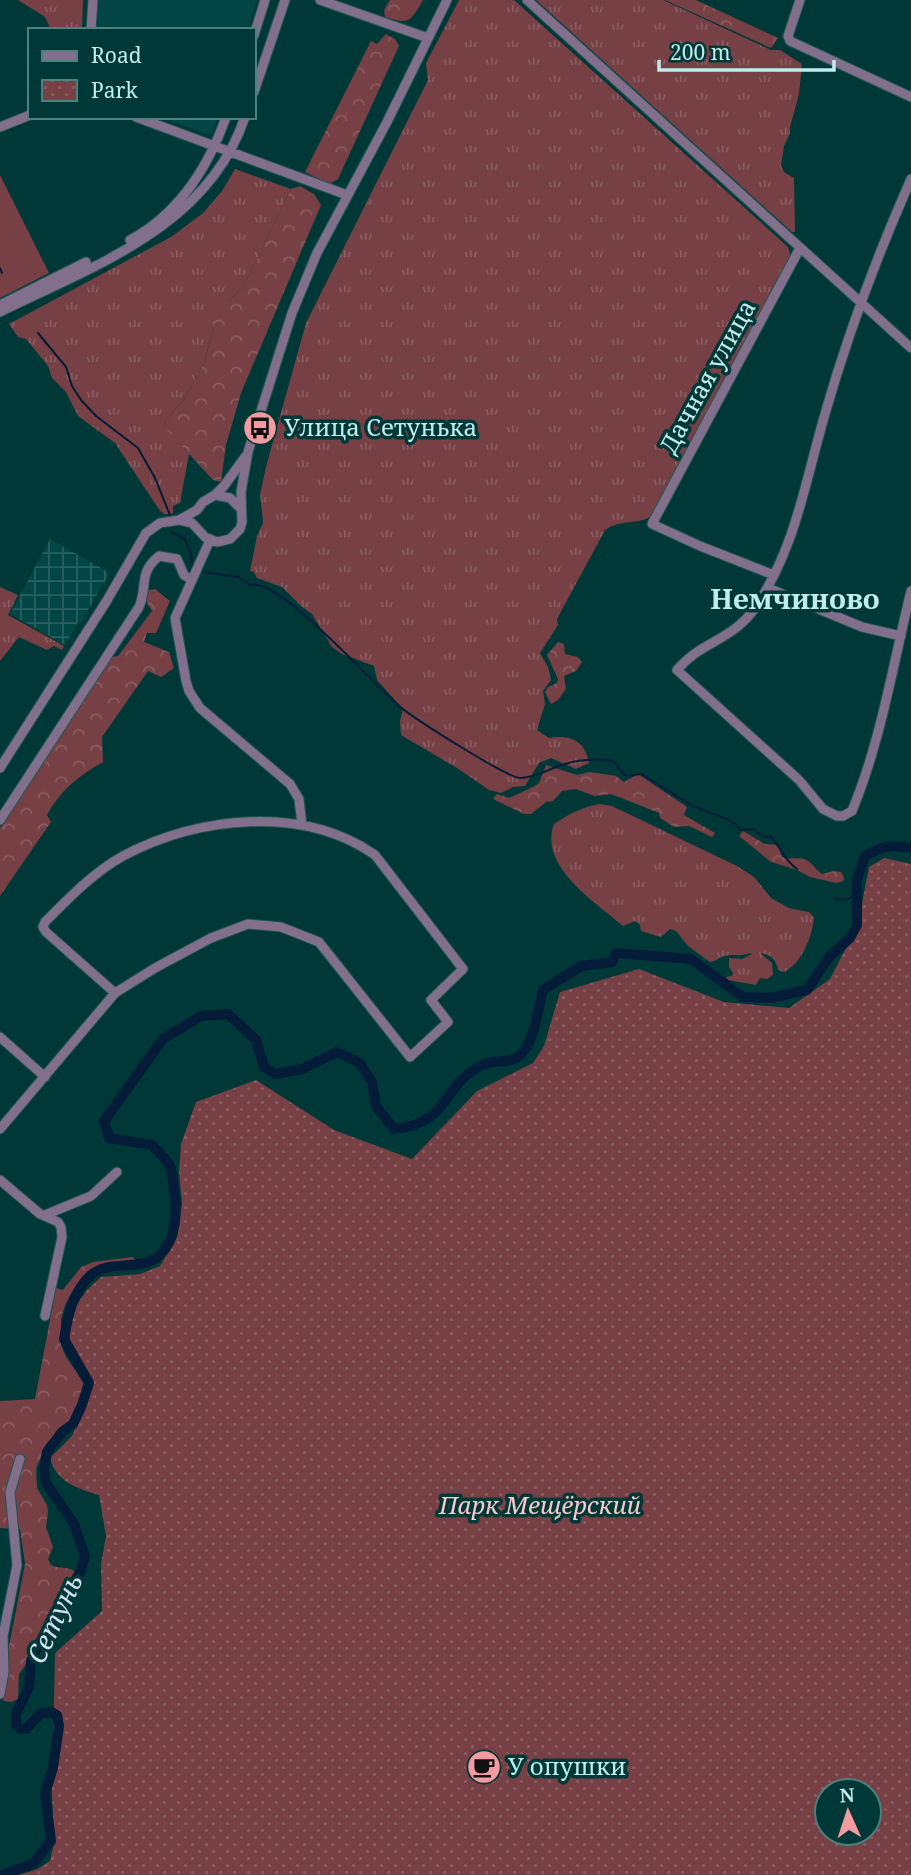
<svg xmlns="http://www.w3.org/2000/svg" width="911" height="1875" font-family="'Noto Serif',serif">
<defs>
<pattern id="industrial-grid" width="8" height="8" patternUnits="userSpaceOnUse" patternTransform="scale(1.75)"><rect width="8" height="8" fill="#044646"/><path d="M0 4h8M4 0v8" fill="none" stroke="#276161"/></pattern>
<pattern id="grass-tufts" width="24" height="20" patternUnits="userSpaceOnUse" patternTransform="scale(1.75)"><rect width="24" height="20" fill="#764045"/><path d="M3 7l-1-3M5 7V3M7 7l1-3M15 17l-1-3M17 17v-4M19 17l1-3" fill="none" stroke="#885c60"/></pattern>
<pattern id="forest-crowns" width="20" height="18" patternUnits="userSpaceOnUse" patternTransform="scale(1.75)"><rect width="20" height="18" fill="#764045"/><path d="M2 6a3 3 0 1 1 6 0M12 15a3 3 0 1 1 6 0" fill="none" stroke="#885c60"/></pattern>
<pattern id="park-dots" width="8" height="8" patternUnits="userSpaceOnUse" patternTransform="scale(1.75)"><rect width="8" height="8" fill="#764045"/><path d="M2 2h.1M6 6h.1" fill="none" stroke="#885c60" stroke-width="1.8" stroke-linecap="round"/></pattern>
</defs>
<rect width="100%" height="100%" fill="#003838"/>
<!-- built -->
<path fill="#044646" d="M99,0h158l-10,30h-150z
M159,117h59l-7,18z"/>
<!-- industrial -->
<path fill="url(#industrial-grid)" d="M50,539l60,34 -29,49h-3l-13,23 -55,-31z"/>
<!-- grass -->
<path fill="url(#grass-tufts)" d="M18,0h65l-1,30h-31l-6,-13z
M459,0h55l274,247 3,10 -141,260c-15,8 -30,2 -45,13l-48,89 1,6 -18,28 8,14 3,13 -8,11 2,13 -8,26 12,8c22,-4 36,3 40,25l-13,6 -25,-11 -12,5 -14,23 -12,1 -12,6 -12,-3 -32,-22 -56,-33 -1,-14 3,-12 -26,-29 -3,-14 -32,-12 -10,-7 -20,-33 -11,-8 -19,-19 -25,-9 -3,-6 -4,-1 7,-35 6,-13 -3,-29 7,-31 39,-140 122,-243 -2,-17z
M536,0h127l108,50h9l22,14 -3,30 -9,33v6l-6,13 -3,20 3,6 10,6 1,54h-3z
M235,169l56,20 -47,96 -15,16 -14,22 -11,40 -19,35 -20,23 3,9 21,24 -9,49 -7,3v7c-8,3 -10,1 -15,-5l-43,-65 -37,-27 -12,-24 -14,-14 -4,-12 -17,-21 -5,-6 -8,-2 -9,-13 162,-87 32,-24 19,-22z
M0,587l18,8 -10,20 56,31 -2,4 -8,-4 -7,4 -28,-13 -19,24z
M600,804l12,2 125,60 17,11 17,21 18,10 20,4 5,5c-1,18 -13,48 -30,55l-6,-2c-3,-20 -21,-18 -36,-15 -5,1 -11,-1 -17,1 -6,1 -8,5 -15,6l-22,-16 -12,-15 -6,-2 -9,8 -20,-6 -1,-6 -5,-4 -12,5c-28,-24 -85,-60 -69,-102 15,-10 28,-17 46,-20z
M754,953h6l12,10 1,12 -6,4 -7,-1 -4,7 -28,-5 -2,-3 6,-1 1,-3 -4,-6v-9l13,1z"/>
<!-- forest -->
<path fill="url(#forest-crowns)" d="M390,0h33c-13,22 -13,25 -38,17l-1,-7z
M665,0h31l82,38 -7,10z
M386,34l9,5 4,7 -61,133 -9,5 -24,-12 66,-131 6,3z
M300,186l14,8 7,11 -80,188 -15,52 -5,37 -8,-2 -46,-50 -2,-9 20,-23 19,-35 11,-40 -6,-21 20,-1 15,-16 47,-96z
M155,589l15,12 -14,32h-9l-3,9 25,10 5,16 -13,9 -13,-6 -46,66 1,25c-24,13 -43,29 -56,53l4,7 -51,74v-68l111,-171 7,-1 34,-45 -6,-10 3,-11z
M558,642l6,2 1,10 13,3 4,5 -6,9 -12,5 2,13 -8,11 -7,4 -6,-12 3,-5 9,-4 1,-4 -11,-24z
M546,765l31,10 13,-3 26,4 8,6 14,-8 49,33 -3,8 31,18 -3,4 -23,-11 -15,1 -14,-9 -1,-5 -48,-19 -17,2 -18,-7 -14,2 -9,10 -7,1 -15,12h-7l-31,-15 4,-5 12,4 24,-11 6,-4z
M743,831l22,13 13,1 4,12c9,4 18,-2 26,4 5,3 8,9 14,13l12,-3 7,1 3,6 -1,3 -7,2 -26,-6 -13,-7 -26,-8 -32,-26z
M132,1257l6,4 -46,10 -21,23 -6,11 -4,14v26l5,12 18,26v7l-9,26 -29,28 -10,25 1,19 10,17 1,7 -2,15 7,20 -5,12 3,6c8,4 17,1 25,7l-1,6 -45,71 -3,14 -8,11 -1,25 -7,3 -7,-1 -4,-5v-4l25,-128 -5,-35 -20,-1v-127l35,-2 21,-111 7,2 18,-23 12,-5z"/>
<!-- park -->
<path fill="url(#park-dots)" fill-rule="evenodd" d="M884,858l27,6v1011h-892l19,-6 12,-8 4,-18 -2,-48 3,-142 47,-42 -1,-47 5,-28 -7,-41c-22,-7 -42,-12 -49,-37l22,-22 18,-41 -2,-22 -18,-32v-18l5,-16 12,-17 14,-13 39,-3 20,-8 17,-29 5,-34 -3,-31 2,-28 15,-42 60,-22 78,50 78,29 65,-68 56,-28 11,-17 16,-54 79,-23 85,33 65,6 41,-29 28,-54 11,-58zM869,1791v42h-42v-42z"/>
<!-- garden -->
<path fill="#764045" d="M0,175l49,98 -49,25z"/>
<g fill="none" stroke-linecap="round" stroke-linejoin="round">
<!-- stream -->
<path stroke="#051c39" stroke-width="2" d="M0,268l2,5
M38,333l28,34 6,19 9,14 15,16 42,32 17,30 15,37
M171,532l14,7 6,15 1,13
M204,572l34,5 12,8c29,-8 122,98 147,119 12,12 111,74 123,74 16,0 30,-10 45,-14 15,-5 33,-5 48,-3l13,15 15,-2 52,32 38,15 11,9 11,-1 9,7 9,1c10,11 14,24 26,32
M834,898l12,2 11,-7"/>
<!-- river -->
<path stroke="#051c39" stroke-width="10" d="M3,1875l31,-12 17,-22 -6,-48 8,-25 6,-42 -2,-11 -6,-3 -11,2 -14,15h-6l-4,-4v-11l13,-27 2,-26 25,-51 25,-39 4,-15 -11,-32 -28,-41 -2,-12 3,-19 15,-20 11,-8 9,-19 7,-22 -25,-44c4,-24 8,-46 27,-64 14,-13 39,-7 57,-13 31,-12 30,-53 25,-80 -1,-5 -1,-12 -3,-16 -4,-8 -13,-15 -18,-21l-43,-7 -5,-17 59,-82 38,-23 27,-2 28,26 8,27 11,7 27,-5 35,-17 23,11 12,19 4,24 18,23c57,-5 48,-46 89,-64 17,-8 29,3 43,-17 9,-13 13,-42 17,-58l38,-24 31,-4 4,-9 75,6 52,38 27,1 37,-8 23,-34 20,-18 7,-13v-45l8,-24c18,-10 26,-12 46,-8"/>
<!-- minor casing -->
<g stroke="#1f5555" stroke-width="11">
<path id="minor" d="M320,0l108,38
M527,0l384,348
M800,0l-12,36 2,5 121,56
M91,30l2,-30
M254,35l11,-35
M254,92l31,-92
M136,117l211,78
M0,127l30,-12
M911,179c-34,77 -63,154 -86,235 -20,68 -29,133 -70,194 -23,33 -54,33 -78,62l122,110 24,29 14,7h6l9,-5c29,-70 41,-147 59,-220
M130,240c48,-26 78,-72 96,-123
M0,305l86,-43
M0,312c95,-47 208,-85 245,-195
M215,495l15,3 10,10
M179,520l13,3 13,14 12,5 13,-3 10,-10 2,-7 -1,-30 7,-40 44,-139 25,-60 70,-131 60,-122
M210,540l-35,78 11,63 3,10 11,17 90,76 9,15 3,26
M774,575l-74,-29 -48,-22 148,-276
M768,588l94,39 39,9
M0,768l106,-166 40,-69 14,-10 19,-3 18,-10 6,-8 12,-7 9,-9 21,-29
M0,820l139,-213c9,-21 -1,-34 20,-51l18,3 7,16 8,5
M0,1037l45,40
M0,1129l115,-136 40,-25 56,-30 37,-14 33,3 38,15 91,115 38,-35 -17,-22 32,-31 -88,-114c-72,-50 -177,-39 -252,1 -29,16 -54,42 -78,66l-2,5 3,5 69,61
M0,1180l40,34 18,8 3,5 1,10 -17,79
M45,1215l46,-19 26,-24
M0,1694l4,-22 -1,-36 14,-71 -7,-73 10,-33"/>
</g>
<!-- minor -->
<use href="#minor" stroke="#826f8b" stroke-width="9"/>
</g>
<!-- icons -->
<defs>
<g id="bus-disc" transform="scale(1.75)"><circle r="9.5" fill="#f49aa1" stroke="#003838"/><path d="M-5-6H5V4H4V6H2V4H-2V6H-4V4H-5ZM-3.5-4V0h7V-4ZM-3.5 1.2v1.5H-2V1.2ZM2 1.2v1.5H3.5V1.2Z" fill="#111"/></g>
<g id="cafe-disc" transform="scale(1.75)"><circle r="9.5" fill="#f49aa1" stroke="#003838"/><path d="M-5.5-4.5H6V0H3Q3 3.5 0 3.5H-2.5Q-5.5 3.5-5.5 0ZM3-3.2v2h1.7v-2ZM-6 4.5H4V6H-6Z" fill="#111"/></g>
</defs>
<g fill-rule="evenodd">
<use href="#bus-disc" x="260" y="428"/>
<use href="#cafe-disc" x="484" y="1767"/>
</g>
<g text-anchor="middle" stroke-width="7" stroke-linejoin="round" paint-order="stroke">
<!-- street labels -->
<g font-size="24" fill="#c0eceb" stroke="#003838">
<text transform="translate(708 377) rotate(-61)" y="8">Дачная улица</text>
</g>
<!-- poi labels -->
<g font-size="24" fill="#c0eceb" stroke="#003838" text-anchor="start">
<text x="284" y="436">Улица Сетунька</text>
<text x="508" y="1775">У опушки</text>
</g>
<!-- park labels -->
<g font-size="24" font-style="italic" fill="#f8c9cb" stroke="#003838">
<text x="540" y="1514">Парк Мещёрский</text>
</g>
<!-- water labels -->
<g font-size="26" font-style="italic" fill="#d3e0f1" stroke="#003838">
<text transform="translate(55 1619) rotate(-65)" y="9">Сетунь</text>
</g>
<!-- quarter labels -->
<g font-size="28" font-weight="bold" fill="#c0eceb" stroke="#003838">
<text x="795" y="609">Немчиново</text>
</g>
</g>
<!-- legend -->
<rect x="28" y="28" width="228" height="91" fill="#003838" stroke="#4d8080" stroke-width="2"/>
<rect x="42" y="51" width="35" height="10" fill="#826f8b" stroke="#4d8080" stroke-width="2"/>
<text x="91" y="63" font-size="21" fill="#c0eceb">Road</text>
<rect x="42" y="80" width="35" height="21" fill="url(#park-dots)" stroke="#4d8080" stroke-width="2"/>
<text x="91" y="98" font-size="21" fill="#c0eceb">Park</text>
<!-- north arrow -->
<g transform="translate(848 1812) rotate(357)"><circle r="33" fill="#003838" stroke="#4d8080" stroke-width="2"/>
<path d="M0-5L12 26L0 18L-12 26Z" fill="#f49aa1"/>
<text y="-10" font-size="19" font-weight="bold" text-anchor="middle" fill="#c0eceb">N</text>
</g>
<!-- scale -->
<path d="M659 60v10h175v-10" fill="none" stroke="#c0eceb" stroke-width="3.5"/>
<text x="670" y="60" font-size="21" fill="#c0eceb" stroke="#003838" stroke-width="5" paint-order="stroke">200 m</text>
</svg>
